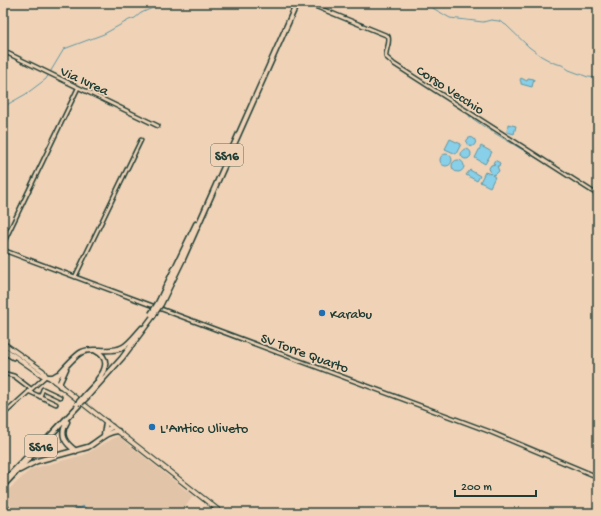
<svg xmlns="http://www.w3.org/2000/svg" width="601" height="516" font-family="'Gochi Hand',sans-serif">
<rect width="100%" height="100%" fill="#f0d3b7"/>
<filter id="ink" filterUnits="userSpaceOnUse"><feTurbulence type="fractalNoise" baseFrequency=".025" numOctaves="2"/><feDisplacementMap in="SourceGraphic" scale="8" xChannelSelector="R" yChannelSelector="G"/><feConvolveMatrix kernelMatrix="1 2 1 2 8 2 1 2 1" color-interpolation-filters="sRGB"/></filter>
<g filter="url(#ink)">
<!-- built -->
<path fill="#e2c4a9" d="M118,436l75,60 -7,10 10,7h-181l-11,-19 27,-25 53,-14z"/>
<!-- water -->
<path fill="#88cfe9" stroke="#5e95a1" d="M521,78l6,3 1,-3 6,1 -2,8 -11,-3v-2l-1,-2z
M508,124l8,2 -2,8 -7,-2z
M466.5 142a4.5 4.5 0 1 1 9 0a4.5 4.5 0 1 1-9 0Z
M450,139l11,5 -5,10 -11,-5z
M481,146l11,6 -7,12 -10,-6z
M461 154a5 5 0 1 1 10 0a5 5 0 1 1-10 0Z
M440 160a6 6 0 1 1 12 0a6 6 0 1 1-12 0Z
M495,160l5,3 -1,3h-2l2,5 -3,3 -4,1 3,2 -5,10 -10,-5 5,-10 6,2 -2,-6 2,-3 4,-1 -2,-1z
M452 166a6 6 0 1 1 12 0a6 6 0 1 1-12 0Z
M470,170l10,6 -3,5 -11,-6z
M83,506l2,1 1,2 -4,4h-7l-2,-4 2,-2 5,1z"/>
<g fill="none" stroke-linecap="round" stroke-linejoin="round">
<!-- stream -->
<path stroke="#5e95a1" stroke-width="1" d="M424,3l26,15 33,4 8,-2 8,1 7,4 23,22 12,9 13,7 8,2 7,5 19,7 10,1
M3,107l23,-13 20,-15 18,-30 40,-15 25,-14 6,-2 6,-5 23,-10
M469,116l17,12 64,38
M589,191l9,6"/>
<!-- minor casing -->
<g stroke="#1f3d34" stroke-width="5.5">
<path id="minor" d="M307,3l81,33c3,6 -3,14 -2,21l8,7 204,131
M3,51l155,75
M3,192l1,-2
M3,244l75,-156
M3,250l485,181 110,46
M75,277l66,-137
M3,352l10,6 1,-2
M3,373l11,3 17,13
M28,391l28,13
M40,397l3,-8 17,8
M3,415l43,-39
M3,501l7,12
M193,513l1,-1"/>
</g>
<!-- major casing -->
<g stroke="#1f3d34" stroke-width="6">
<path id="major" d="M3,343l40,28 3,5
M3,348l39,27 7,2 173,136"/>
</g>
<!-- highway casing -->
<g stroke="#1f3d34" stroke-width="7">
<path id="highway" d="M158,303l38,-79
M161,304l22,-45 114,-256
M96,351c14,7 10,19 2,28
M49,377h4l5,-3
M55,381l2,-5c6,-6 18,-21 25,-24 5,-3 12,-2 18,-2 25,2 27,-5 42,-22
M60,386v-4l6,-13
M85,395l16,-17
M87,397l35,-39 32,-43
M67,422c-8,13 -2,21 9,29
M105,431l7,-4
M104,435l2,-13
M20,470l17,-9 51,-14c11,-6 17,-15 30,-16
M7,478l20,-21
M3,486l76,-81"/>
</g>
<!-- minor -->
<use href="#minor" stroke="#f0d3b7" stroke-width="2.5"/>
<!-- major -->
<use href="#major" stroke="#f0d3b7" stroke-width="3.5"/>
<!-- highway -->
<use href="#highway" stroke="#f0d3b7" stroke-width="4"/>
<!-- highway-bridge casing -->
<g stroke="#1f3d34" stroke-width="7" stroke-linecap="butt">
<path id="highway-bridge" d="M151,314l7,-11
M154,314l7,-10
M81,403l6,-6
M77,404l8,-9"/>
</g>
<!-- highway-bridge -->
<use href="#highway-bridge" stroke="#f0d3b7" stroke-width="4"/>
</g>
</g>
<!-- markers -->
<g fill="#1f6fb2" stroke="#f0d3b7" stroke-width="1.5">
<circle cx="322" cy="313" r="4"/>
<circle cx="152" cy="427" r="4"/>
</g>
<g text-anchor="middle" stroke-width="3.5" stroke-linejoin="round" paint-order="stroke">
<!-- shield labels -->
<g fill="#f0d3b7" stroke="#5e6a5b" stroke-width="1">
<rect x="211" y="144" width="32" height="22" rx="3"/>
<rect x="25" y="435" width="32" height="22" rx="3"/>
</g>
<g font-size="13" font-weight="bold" fill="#1f3d34">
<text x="227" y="160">SS16</text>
<text x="41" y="451">SS16</text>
</g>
<!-- street labels -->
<g font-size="14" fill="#1f3d34" stroke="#f0d3b7">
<text transform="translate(85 80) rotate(25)" y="5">Via Ivrea</text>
<text transform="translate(451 89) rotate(33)" y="5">Corso Vecchio</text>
<text transform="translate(305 352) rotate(20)" y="5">SV Torre Quarto</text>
</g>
<!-- poi labels -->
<g font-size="14" fill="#1f3d34" stroke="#f0d3b7" text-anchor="start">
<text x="330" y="318">Karabu</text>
<text x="160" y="432">L'Antico Uliveto</text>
</g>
</g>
<!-- margin -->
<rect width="601" height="516" fill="none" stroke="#f0d3b7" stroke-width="16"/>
<rect x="8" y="8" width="585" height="500" fill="none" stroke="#1f3d34" stroke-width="1.5" filter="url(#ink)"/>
<!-- scale -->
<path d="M455 490v6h81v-6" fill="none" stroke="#1f3d34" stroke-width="2"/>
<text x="461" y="490" font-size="12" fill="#1f3d34" stroke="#f0d3b7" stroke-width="3" paint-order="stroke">200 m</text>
</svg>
